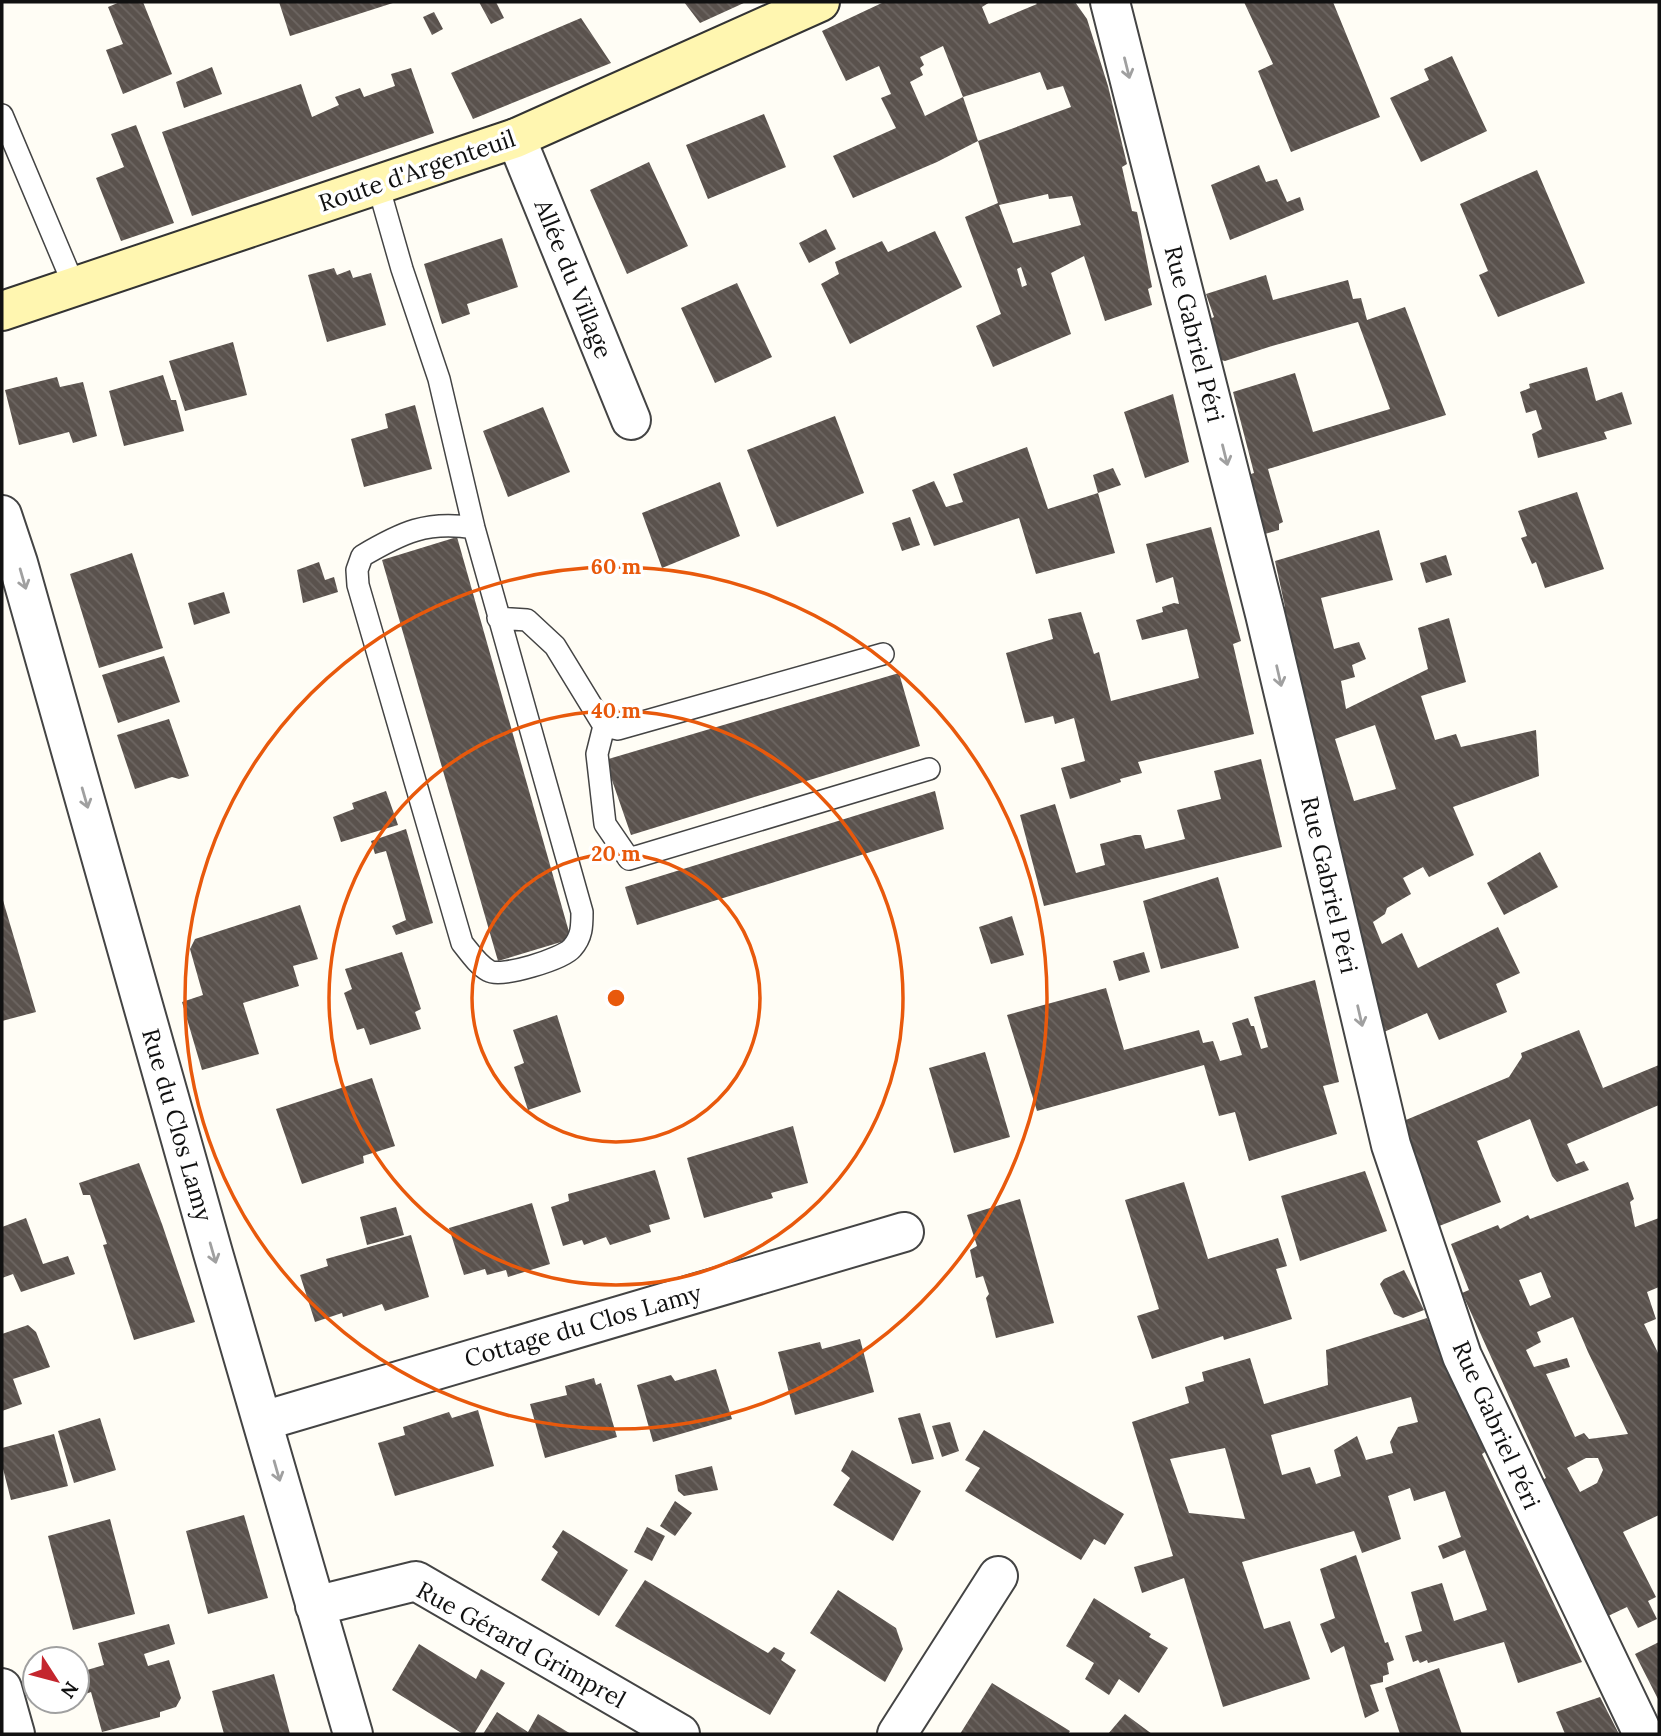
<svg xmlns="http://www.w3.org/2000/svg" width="1661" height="1736" font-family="Lora,serif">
<defs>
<pattern id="building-back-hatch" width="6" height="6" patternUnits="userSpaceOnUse" patternTransform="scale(1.75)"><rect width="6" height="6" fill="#5a524d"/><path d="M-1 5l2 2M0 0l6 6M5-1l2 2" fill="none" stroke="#6d6662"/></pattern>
</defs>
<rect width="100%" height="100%" fill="#fffdf5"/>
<!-- building -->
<path fill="url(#building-back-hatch)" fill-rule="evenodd" d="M120,2h23l29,72 -49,20 -17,-44 17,-6 -15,-37z
M279,2h117l-106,34z
M479,2h17l8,16 -13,6z
M684,2h62l-46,21z
M884,2h106l-8,5 7,17 48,-20 -2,-2h40l12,17 21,67 19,78 -5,3 10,44 5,1 15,75 -4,2 4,16 -47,16 -21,-65 -33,17 20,61 -78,33 -17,-41 25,-12 -36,-97 33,-14 -20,-62 93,-34 -8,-21 -16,4 -7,-18 -77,25 -20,-51 -23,11 4,8 -4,3 3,7 -13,7 15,34 38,-19 15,44 -41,21 -84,36 -20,-42 63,-28 -15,-30 10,-4 -12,-28 -33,15 -24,-50zM1048,194l1,5 23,-3 9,29 -68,18 -14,-38zM1021,267l6,18 -5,2 -5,-18z
M1244,2h89l47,115 -89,35 -33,-81 15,-7z
M434,12l9,17 -11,6 -9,-18z
M581,18l30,45 -138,56 -22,-46z
M1452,56l35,75 -66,31 -31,-64 39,-18 -5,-11z
M212,67l10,27 -38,14 -8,-26z
M411,68l23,65 -242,83 -30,-84 139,-48 11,33 27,-12 -4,-8 25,-9 4,9 31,-11 -4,-12z
M764,114l22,53 -78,32 -22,-54z
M136,125l38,98 -53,18 -25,-63 28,-11 -13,-33z
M649,162l39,84 -61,28 -37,-84z
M1259,165l7,17 11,-3 10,23 13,-5 4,13 -74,30 -19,-55z
M1537,170l48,113 -87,34 -19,-42 9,-4 -28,-67z
M826,229l10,20 -27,14 -10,-20z
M935,231l27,56 -112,57 -29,-60 18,-10 -4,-12 47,-21 6,11z
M502,238l16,49 -51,17 3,10 -28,10 -18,-60z
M334,268l3,7 13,-5 3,8 18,-5 15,52 -59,17 -19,-67z
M1266,275l7,25 75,-20 5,19 8,-1 6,22 38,-13 41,108 -178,54 15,53 -4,2v6l-18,5 -13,-60 6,-2 -21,-81 62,-19 18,59 77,-23 -32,-87 -86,24 -47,15 -4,-1 -11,-41 4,-2 -8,-23z
M737,283l35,74 -57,26 -34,-75z
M233,342l14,53 -62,16 -16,-50z
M1587,367l9,34 26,-9 10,32 -28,8 3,7 -69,19 -6,-24 10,-5 -6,-19 -10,3 -6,-21 10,-4 -1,-4z
M163,375l8,25h5l8,31 -60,15 -15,-55z
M57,377l3,10 23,-5 14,54 -24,7 -4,-11 -50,13 -14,-55z
M1173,394l16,68 -44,16 -21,-66z
M415,405l17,64 -68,18 -13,-48 37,-11 -3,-14z
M543,407l27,65 -62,25 -25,-66z
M835,416l29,77 -87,34 -30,-77z
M1027,447l21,62 50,-16 -5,-18 20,-7 8,17 -23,8 17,60 -79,21 -17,-56 -85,28 -22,-56 22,-9 12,26 17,-5 -10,-28z
M720,482l20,54 -78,32 -20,-55z
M1577,492l27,77 -59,19 -9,-26 -4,2 -11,-26 6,-2 -9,-25z
M910,517l10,28 -18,6 -10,-28z
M1211,527l30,114 -8,3 21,90 -116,28 4,11 -22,6 1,3 -51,17 -9,-31 24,-7 -11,-43 -19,6 -2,-8 -28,7 -19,-70 47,-14 -5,-20 33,-7 13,42 5,-2 12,49 88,-23 -12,-49 -45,11 -6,-20 27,-8 -1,-5 12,-4 5,1 -6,-27 -17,6 -10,-39z
M1379,530l14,50 -72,18 13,51 25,-7 7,17 -14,6 3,12 -14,4 5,28 82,-40 -10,-41 31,-10 17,64 -45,14 14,44 21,-6 5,13 75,-17 3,46 -86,31 21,48 -45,22 -6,-10 -20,11 8,16 -24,14 -2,6 -12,8 9,22 20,-11 16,35 80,-41 22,46 -24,11 11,28 -68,28 -12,-27 -43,19 -109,-422 10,-3 -10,-46zM1375,725l21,64 -42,12 -19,-62z
M457,537l114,402 -73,22 -116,-401z
M132,553l31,95 -64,20 -29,-94z
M1446,555l6,20 -26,8 -6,-20z
M319,562l6,18 9,-3 4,15 -35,11 -6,-33z
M224,592l6,21 -36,12 -6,-22z
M164,656l16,46 -62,21 -16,-48z
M899,673l21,73 -289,89 -26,-75z
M169,719l20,57 -10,3 -7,-2 -37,12 -18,-54z
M1261,759l21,88 -238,59 -24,-91 35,-11 21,69 29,-8 -5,-21 35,-9h6l4,14 40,-10 -8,-29 44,-11 -7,-28z
M386,791l12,34 -57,17 -8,-25 21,-8 -2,-6z
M935,791l9,38 -307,96 -12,-38z
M406,829l27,94 -37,12 -4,-9 14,-6 -20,-69 -11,3 -4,-13z
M1540,852l18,35 -54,28 -17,-32z
M1218,877l21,71 -78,21 -18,-68z
M2,897l34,115 -34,9z
M300,905l18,54 -25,7 6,20 -56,17 16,51 -57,16 -20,-68 21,-7 -13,-46 5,-10z
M1012,916l12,39 -33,9 -12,-37z
M402,952l19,57 -6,3 6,17 -51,16 -6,-17 -7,2 -13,-37 8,-4 -7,-20z
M1144,952l6,20 -31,9 -6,-20z
M1315,980l24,102 -16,4 14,48 -88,27 -14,-49 -16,4 -15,-51 -167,46 -30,-96 99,-27 18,62 75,-20 4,13 10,-2 7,20 22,-6 -10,-32 16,-5 3,8h3l7,23 7,-2 -14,-50z
M557,1015l24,77 -53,18 -14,-43 10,-4 -11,-33z
M1579,1030l24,58 56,-23v40l-92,39 9,20 8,-3 5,9 -32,12 -5,-6 -22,-57 -53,22 24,61 -67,26 -33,-106 108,-45 13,-20 -1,-4z
M985,1052l25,85 -56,16 -25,-85z
M372,1078l23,68 -32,10 1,7 -62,21 -26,-75z
M793,1126l15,57 -37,10 2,5 -69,20 -17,-60z
M139,1163l23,61 33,98 -61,18 -31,-95 4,-1 -17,-49h-7l-4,-12z
M655,1170l15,49 -21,6 2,7 -41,13 -4,-8 -22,8 -2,-5 -19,6 -12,-39 18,-6 -1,-7z
M1365,1171l22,60 -87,30 -19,-65z
M1184,1182l24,77 70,-21 9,28 -11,3 16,50 -68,21 -1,-4 -71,23 -15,-43 22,-7 -34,-109z
M1628,1182l6,17 -4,3 5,25 24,-9v69l-12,5 9,27 -12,5 15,31v160l-36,17 33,65 -8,4 9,18 -19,9 -11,-21 -19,9 -68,-135 6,-3 -84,-185 7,-3 -18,-46 47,-19 2,4 28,-14 2,4zM1541,1272l10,25 -21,9 -11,-26zM1573,1317l15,35 40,82 -39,5 -5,-6 -9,4 -29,-63 24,-7 -3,-9 -33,9 -8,-17 15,-8 -4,-10zM1586,1458h12l5,12 -6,13 -17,9 -13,-24z
M1020,1199l34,124 -58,15 -10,-40 3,-4 -6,-18 -7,2 -6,-28 7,-4 -10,-31z
M532,1203l18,61 -42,13 -2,-7 -19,5 -2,-6 -21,6 -15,-47z
M396,1207l8,28 -37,10 -7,-28z
M26,1218l17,46 25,-8 7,18 -54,18 -8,-18 -11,4v-51z
M411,1235l18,62 -44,14 -3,-7 -39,13 -1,-4 -27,9 -15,-47 28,-9 -2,-7z
M1404,1270l20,40 -21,8 -9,-4 -14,-30 4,-5z
M1427,1318l58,134 -3,2 100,208 -64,21 -14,-41 -76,21 -1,-3 -7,3 -2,-3 -5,2 -8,-26 17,-5 -11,-39 31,-9 12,38 33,-11 -22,-60 -22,9 -5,-13 23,-9 -16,-46 -31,10 -4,-13 -22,8 13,43 -39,14 -8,-22 -112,31 22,67 26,-8 20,58 -87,28 -39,-129 -42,15 -8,-26 39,-11 -41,-134 57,-19 -4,-16 19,-6 -2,-9 48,-14 14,46 64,-19 -2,-35zM1411,1397l7,25 -20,5 -8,15 3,11 -27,7 -9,-24 -23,14 7,26 -25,8 -6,-17 -28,8 -11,-40zM1225,1448l20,71 -56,-6 -19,-54z
M28,1325l8,7 14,35 -37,12 9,25 -20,7v-77z
M860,1339l14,53 -79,23 -17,-63 42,-10 2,7z
M716,1369l16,50 -79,23 -16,-57 34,-10 4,6z
M594,1378l2,7 5,-2 16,54 -72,21 -15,-54 37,-9 -2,-9z
M478,1410l16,56 -99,30 -17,-53 27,-8 -2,-8 46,-15 3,6z
M920,1413l14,46 -22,5 -14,-46z
M100,1418l16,52 -42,13 -16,-52z
M950,1422l9,29 -17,6 -10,-31z
M984,1430l140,84 -19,31 -11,-6 -13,21 -116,-69 15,-23 -15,-8z
M54,1434l14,52 -57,14 -9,-35v-17z
M852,1450l69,41 -28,50 -60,-36 17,-27 -9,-7z
M712,1466l6,24 -34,6 -6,-5 -3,-16z
M675,1501l17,12 -17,23 -15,-10z
M244,1515l24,83 -60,16 -22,-83z
M110,1519l25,95 -62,16 -25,-94z
M647,1527l18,9 -13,25 -18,-9z
M563,1530l65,40 -29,46 -58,-36 17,-28 -6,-5z
M1356,1555l29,88 3,-1 6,18 -7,3 2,11 -6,2v6l-13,3 9,26 -14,7 -21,-72 -13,7 -11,-29 15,-6 -15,-49z
M645,1580l123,73 6,-6 11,6 -4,7 15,10 -26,45 -155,-89z
M838,1590l58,38 7,21 -18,33 -75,-49z
M1094,1598l57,36 -2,3 19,11 -29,45 -20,-14 -10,16 -24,-16 9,-16 -28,-17z
M169,1624l6,20 -31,10 4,12 21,-6 12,38 -5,9 -16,5v5l-58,15 -11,-40 -8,3 -6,-22 27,-8 -6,-22z
M1659,1642v59l-24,-47z
M419,1644l57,35 5,-10 24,14 -31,51h-11l-71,-44z
M1439,1668l23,66h-62l-15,-46z
M274,1674l16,60h-66l-12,-43z
M992,1683l78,48 -2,3h-108z
M1600,1697l19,37h-54l-9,-22z
M497,1712l31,20 10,-18 33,20h-88z
M1125,1714l27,20h-44z"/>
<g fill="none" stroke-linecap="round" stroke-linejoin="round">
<!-- service casing -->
<g stroke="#444" stroke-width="24">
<path id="service" d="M2,115l73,173
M378,185l24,84 37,110 35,149 108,384c0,14 0,25 -10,36 -9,11 -71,30 -83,23 -11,-6 -19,-18 -27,-28l-104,-358 -1,-15 5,-14c39,-23 65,-36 112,-28
M498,618l29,2 28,26 49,80 14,3 265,-75
M604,726l-7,28 8,70 24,35 300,-90"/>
</g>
<!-- minor casing -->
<g stroke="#444" stroke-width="42">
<path id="minor" d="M1110,2l155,612 126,531 71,211 181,378
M516,138l115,282
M2,515l16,48 195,690 140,481
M263,1421l641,-189
M315,1606l101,-25 264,153
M897,1734l101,-158"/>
</g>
<!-- tertiary casing -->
<g stroke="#444" stroke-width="42">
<path id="tertiary" d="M2,1688l13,46"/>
</g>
<!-- secondary casing -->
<g stroke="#333" stroke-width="42">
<path id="secondary" d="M2,311l514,-173 304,-136"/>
</g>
<!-- service -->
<use href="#service" stroke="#fff" stroke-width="21"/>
<!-- minor -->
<use href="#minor" stroke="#fff" stroke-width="38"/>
<!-- tertiary -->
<use href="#tertiary" stroke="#fff" stroke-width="38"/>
<!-- secondary -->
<use href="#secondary" stroke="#fff6b0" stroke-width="38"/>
</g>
<!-- one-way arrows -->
<defs><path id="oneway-shaft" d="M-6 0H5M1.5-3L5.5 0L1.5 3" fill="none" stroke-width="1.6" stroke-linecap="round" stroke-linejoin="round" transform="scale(1.75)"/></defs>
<g stroke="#a0a0a0">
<use href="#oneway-shaft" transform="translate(1127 68) rotate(76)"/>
<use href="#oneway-shaft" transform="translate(1225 455) rotate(76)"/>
<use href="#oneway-shaft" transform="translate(23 579) rotate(74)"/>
<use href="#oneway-shaft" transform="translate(1279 676) rotate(77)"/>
<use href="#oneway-shaft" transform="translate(85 798) rotate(74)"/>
<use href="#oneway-shaft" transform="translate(1360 1016) rotate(77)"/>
<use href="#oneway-shaft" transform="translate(213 1253) rotate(74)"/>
<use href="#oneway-shaft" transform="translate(277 1471) rotate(74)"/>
</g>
<!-- distance rings -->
<g fill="none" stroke="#e8590c" stroke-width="3.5">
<circle cx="616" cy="998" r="144"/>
<circle cx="616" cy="998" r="287"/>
<circle cx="616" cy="998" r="431"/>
</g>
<g text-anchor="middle" stroke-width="7" stroke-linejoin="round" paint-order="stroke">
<!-- street labels -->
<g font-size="24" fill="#111" stroke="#fff">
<text transform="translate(417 171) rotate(-19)" y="8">Route d'Argenteuil</text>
<text transform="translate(573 279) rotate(68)" y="8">Allée du Village</text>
<text transform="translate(1194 334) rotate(76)" y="8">Rue Gabriel Péri</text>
<text transform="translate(1329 885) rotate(77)" y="8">Rue Gabriel Péri</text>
<text transform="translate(177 1125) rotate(74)" y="8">Rue du Clos Lamy</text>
<text transform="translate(583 1326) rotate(-16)" y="8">Cottage du Clos Lamy</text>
<text transform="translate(1496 1425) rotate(66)" y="8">Rue Gabriel Péri</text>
<text transform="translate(521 1645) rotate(29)" y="8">Rue Gérard Grimprel</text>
</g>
</g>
<circle cx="616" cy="998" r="10" fill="#e8590c" stroke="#fff" stroke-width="3.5"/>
<g font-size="21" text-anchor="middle" font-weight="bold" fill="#e8590c" stroke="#fff" stroke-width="7" stroke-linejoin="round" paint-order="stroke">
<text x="616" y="574">60 m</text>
<text x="616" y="718">40 m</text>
<text x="616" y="861">20 m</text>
</g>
<!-- border -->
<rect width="1661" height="1736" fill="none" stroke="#111111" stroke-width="7"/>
<!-- north arrow -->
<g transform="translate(56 1680) rotate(126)"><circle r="33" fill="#ffffff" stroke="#a0a0a0" stroke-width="2"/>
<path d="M0-5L12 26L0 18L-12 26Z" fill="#c4262e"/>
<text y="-10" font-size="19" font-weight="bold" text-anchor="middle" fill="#111111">N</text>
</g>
</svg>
